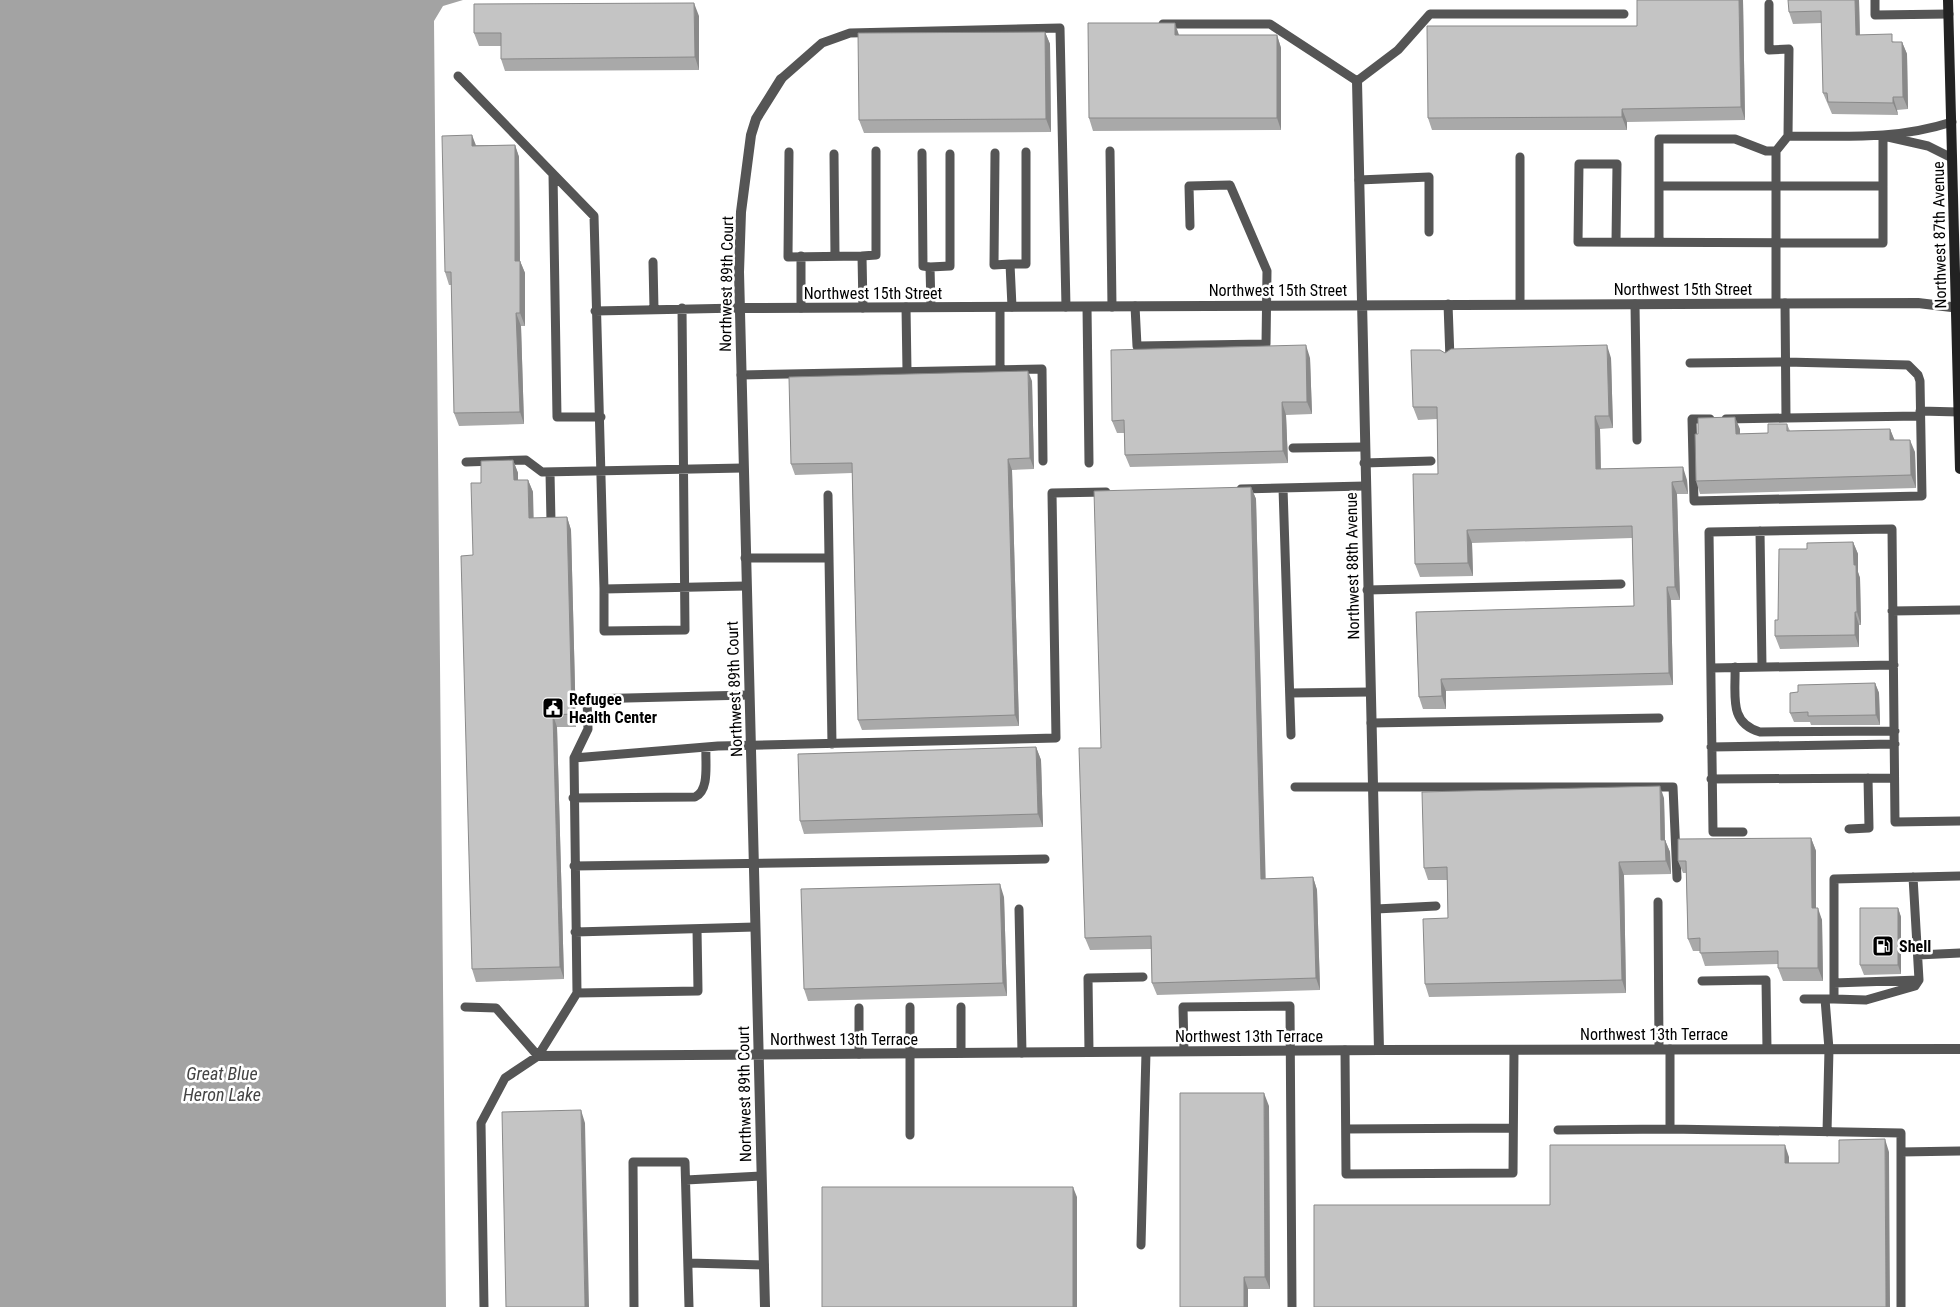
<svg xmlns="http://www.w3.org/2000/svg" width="1960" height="1307" font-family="'Roboto Condensed',sans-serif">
<rect width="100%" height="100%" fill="#fff"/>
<!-- water -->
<path fill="#a3a3a3" d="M0,0h463l-20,6 -9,15 12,1286h-446z"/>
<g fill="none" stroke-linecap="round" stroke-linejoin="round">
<!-- lane -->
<path stroke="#555" stroke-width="9" d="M1875,0v15l74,-1
M1769,4v46l20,-1 -1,87c58,0 108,4 164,-14
M1163,24h107l87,57 41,-31 32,-36h194
M458,76l136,140 10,373
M781,79l41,-36 28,-10 210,-5 6,279
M1888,137l40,9 24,12
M1110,151l2,156
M789,152l-1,105 74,-1
M922,153l1,113 7,1
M995,153l-1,112 16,-1
M834,154l1,102
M1520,157v147
M553,174l4,243h44
M1359,180l70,-3v55
M1659,186h224
M1616,242l1,-78h-38l-1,78 305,1v-107
M1659,242v-103h76l31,12h10
M801,256v52
M653,262l1,47
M1776,303v-152l12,-15
M1448,304l2,55
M1635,304l2,136
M1135,306l2,40 129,-2 1,-73 -37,-86 -41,1 1,40
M906,307l1,64
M931,307l-1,-40 20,-1v-112
M1000,307v62
M1012,307l-2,-43h16v-112
M1087,307l2,156
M682,308c0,107 2,214 3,322l-81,1v-42l142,-3
M863,308l-1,-52 14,-1v-104
M595,311l145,-3
M1690,363l96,-1 122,3 10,10 2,6 2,115 -228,5 -2,-82h18
M741,375l301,-6 1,92
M1920,411l39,1
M1786,418l134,-2
M1726,419l60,-1 -1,-115
M1293,448l71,-1
M466,462l60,-2 16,12 201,-4
M1364,463l67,-2
M550,472l1,50
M1283,488l8,247
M1241,489l124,-3
M828,495l4,249
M1760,531l2,136
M745,558h84
M1367,590l254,-6
M1892,611l68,-1
M1735,667c1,28 -7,56 25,65l135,-1
M1711,668l183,-3
M1290,693l80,-1
M1371,723l288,-5
M1711,747l184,-3
M574,758l14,-29 -1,-30 162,-4
M1711,779l183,-1
M1295,787h378l4,91
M573,798l122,-1c15,-7 10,-34 11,-49
M1849,829l20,-1 -1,-50
M1743,832h-30l-4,-300 183,-3 3,293 65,-1
M574,866l471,-7
M1658,902l1,147
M1019,909l3,144
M1376,909l60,-3
M575,932l180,-5
M1918,955l42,-2
M1702,981l64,-1 1,69
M1834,983l85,-3
M577,993l121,-2 -1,-62
M1804,999h30v-120l126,-3
M1825,999l4,50 -2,83
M1834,999l32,1 49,-14 4,-6 -6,-103
M465,1007l31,1 42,48
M961,1007v46
M859,1008v46
M1345,1050l1,124 167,-1 1,-123
M1184,1051l-1,-44 107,-1 2,301
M1089,1052l-1,-74 55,-1
M1346,1129l167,-1
M1670,1129l231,4v174
M1558,1130l112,-1v-80
M910,1135v-128
M1901,1152l59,-1
M686,1180l75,-4
M1141,1245l5,-193
M688,1263l76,2
M484,1307l-3,-184 24,-45 33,-22 39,-63 -3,-235 144,-12 338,-8 -4,-245 54,-1
M634,1307l-1,-145h52l4,145"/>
<!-- street -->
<path stroke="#555" stroke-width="10" d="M1357,81l22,969
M740,308l1178,-5 42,5
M538,1056l841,-6 581,-1
M765,1307l-26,-1035 2,-60 10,-77 5,-16 25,-40"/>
<!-- secondary -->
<path stroke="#222" stroke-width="10" d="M1948,0l12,469"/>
</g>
<!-- wall -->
<path fill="#a9a9a9" d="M1637,0h106l2,120 -118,2v8h-195l-4,-12 209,-92z
M1859,0l1,35 35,7h7l5,12 1,55 -11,1 1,5 -66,-1 -9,-21 -1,-70 -29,1 -4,-12z
M699,16v54l-194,1 -4,-12v-13h-22l-5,-13z
M1045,32l5,12 1,88 -187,1 -5,-13z
M1179,35h98l4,13v82l-188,1 -4,-13z
M476,145h39l4,12 1,104 5,12v53h-4l3,98 -65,2 -5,-13 -2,-128h-3l-4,-13z
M1445,353l166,5 2,70 -13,1 1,40 86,11 1,14h-11l3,106h-9l2,85 -227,6v18h-23l-4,-12 -3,-85 218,-6 -2,-68 -160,5 1,33 -53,1 -5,-13 23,-90 -1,-55 -19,1 -5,-13z
M1310,358l2,56 -26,1 2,48 -158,4 -5,-12 -1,-22h-7l-5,-12z
M1032,381l2,88 -22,1 7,256 -157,4 -4,-10 -6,-247 -57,2 -4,-11z
M1787,424l3,7 100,-2 4,11 21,12 1,36 -216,6 -4,-13 44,-52v5l28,-1z
M513,460l5,13v7h10l5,12v26l34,-1 4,13 5,197h-19l7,252 -88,3 -4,-13 1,-414 8,-72z
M1251,487l5,12 9,380 48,-2 4,13 3,100 -163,5 -5,-12 -1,-34 -61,1 -5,-12 16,-190z
M1853,542l5,12v18l2,6 1,47h-2v22l-79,2 -5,-13 3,-16 29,-71z
M1875,683l4,10 1,32h-69l-1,-3h-16l-4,-9 8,-21z
M1036,747l5,13 2,67 -239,7 -4,-13z
M1664,798l1,42 5,12 1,22 -47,1 2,118 -197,4 -4,-13 23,-66 -1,-38h-19l-4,-12z
M1811,838l5,13v57l6,12 1,61h-40l-5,-13v-4l-73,2 -5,-15h-7l-5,-12 -2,-66h-3l-5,-12z
M1004,897l3,99 -199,5 -4,-12z
M1898,908l3,9v57l-37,1 -4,-10z
M1269,1106l1,183h-22l-68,18z"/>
<!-- shaded-wall -->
<path fill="#898989" d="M1739,0h4l2,120 -4,-13z
M1855,0h4l1,47 -4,-12z
M694,3l5,13v54l-4,-13z
M1175,23l4,12h-4z
M1045,32l5,12 1,88 -5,-13z
M1277,35l4,13v82l-4,-12z
M1902,42l5,12 1,55 -5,-12z
M1893,97l4,13 1,5 -5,-12z
M1622,109l5,13v8l-5,-13z
M472,135l5,13 -5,-2z
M515,145l4,12 1,116 -5,-12z
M520,261l5,12v53l-5,-13z
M516,313l5,13 3,98 -4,-12z
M1306,345l4,13 2,56 -5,-12z
M1607,345l4,13 2,70 -4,-12z
M1028,371l4,10 2,88 -4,-11z
M1282,402l4,13 2,48 -5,-12z
M1595,416l5,13 1,53 -5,-13z
M1735,417l5,12v17l-4,-12z
M1890,429l5,12 -5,-1z
M1910,440l5,12 1,36 -5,-13z
M1008,459l4,11 7,256 -4,-11z
M513,460l5,13v20l-4,-13z
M1683,467l4,13 1,14 -5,-13z
M528,480l5,12 1,39 -5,-13z
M1672,482l5,12 3,106 -5,-13z
M1251,487l5,12 10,392 -5,-12z
M567,517l4,13 5,197 -4,-13z
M1467,530l5,13 1,33 -5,-13z
M1853,542l5,12v18l2,6 1,47 -4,-13 -3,-47z
M1667,587l4,13 2,85 -4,-12z
M1855,612l4,13v22l-4,-12z
M1441,679l5,12v18l-4,-13z
M1875,683l4,10 1,32 -4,-10z
M553,715l4,12 7,252 -4,-12z
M1036,747l5,13 2,67 -5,-13z
M1660,786l4,12 1,42 5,12 1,22 -5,-13 -5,-21z
M1811,838l5,13v69l-4,-12z
M1619,862l5,13 2,118 -4,-13z
M1313,877l4,13 3,100 -4,-12z
M1000,884l4,13 3,99 -4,-13z
M1818,908l4,12 1,61 -5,-13z
M1898,908l3,9v57l-3,-9z
M1264,1093l5,13 1,183 -5,-12z
M581,1110l4,13 4,184h-4z
M1885,1139l4,13 1,155h-4z
M1785,1145l4,12v19l-4,-13z
M1073,1187l4,10v110h-4z
M1244,1277l4,12v18h-4z"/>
<!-- building -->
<path fill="#c4c4c4" stroke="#898989" d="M1637,0h102l2,107 -119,2v8l-194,1 -1,-92h210z
M1788,0h67l1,35 36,-1v8h10l1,55h-10v6l-65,-1 -1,-9h-4l-2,-82 -32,1z
M694,3l1,54 -194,2v-26h-27v-29z
M1088,23h87v12h102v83h-188z
M1045,32l1,87 -187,1 -1,-87z
M472,135v11l43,-1v116h5v52h-4l4,99 -66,1 -3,-141h-6l-3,-136z
M1306,345l1,57h-25l1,49 -158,4 -1,-35 -12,1 -1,-71z
M1607,345l2,71h-14l1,53 87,-2v14l-11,1 3,105h-8l2,86 -228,6 1,17 -23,1 -3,-85 218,-6 -2,-80 -165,4 1,33 -53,1 -2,-90h25l-1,-67h-24l-2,-57h29l5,3 6,-4z
M1028,371l2,87 -22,1 7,256 -157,5 -6,-257 -61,1 -2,-87z
M1735,417l1,17 32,-1v-9h19v7l103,-2v11h20l1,35 -215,6 -1,-47h3v-16z
M513,460l1,20h14l1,38 38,-1 5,197 -19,1 7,252 -88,2 -11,-413 12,-1 -2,-72h10v-22z
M1251,487l10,392 52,-2 3,101 -164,5 -1,-47 -66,2 -6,-190h22l-7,-257z
M1853,542l1,23h2l1,47h-2v23l-80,1v-16h3l1,-71h28v-6z
M1875,683l1,32 -68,1v-4l-18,1v-20l8,-1v-7z
M1036,747l2,67 -238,7 -2,-67z
M1660,786l1,54h4l1,21 -47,1 3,118 -197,4 -2,-65 25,-1 -1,-51 -23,1 -2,-76z
M1811,838l1,70h6v60h-40v-17l-78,2v-15l-12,1 -2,-78h-8v-22z
M1000,884l3,99 -199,6 -3,-100z
M1860,908h38v57h-38z
M1180,1093h84l1,184h-21v30h-64z
M581,1110l4,197h-79l-4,-195z
M1885,1139l1,168h-572v-102h236v-60h235v18h54v-23z
M822,1187h251v120h-251z"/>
<!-- icons -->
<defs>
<g id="civic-square" transform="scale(1.125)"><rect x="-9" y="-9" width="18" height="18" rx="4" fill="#000" stroke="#fff"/><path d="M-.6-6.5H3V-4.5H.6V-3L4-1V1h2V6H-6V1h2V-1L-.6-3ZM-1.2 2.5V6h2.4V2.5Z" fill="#fff"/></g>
<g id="fuel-square" transform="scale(1.125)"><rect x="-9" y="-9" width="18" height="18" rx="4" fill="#000" stroke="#fff"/><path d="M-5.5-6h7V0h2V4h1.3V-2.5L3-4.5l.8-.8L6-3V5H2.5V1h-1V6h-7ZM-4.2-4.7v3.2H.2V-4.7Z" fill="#fff"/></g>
</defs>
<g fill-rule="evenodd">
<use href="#civic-square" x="553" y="708"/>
<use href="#fuel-square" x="1883" y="946"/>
</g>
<g text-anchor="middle" stroke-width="5" stroke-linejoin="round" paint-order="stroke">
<!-- street labels -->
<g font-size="16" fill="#000" stroke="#fff">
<text transform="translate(1939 235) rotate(-91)" y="6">Northwest 87th Avenue</text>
<text transform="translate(726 284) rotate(-89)" y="6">Northwest 89th Court</text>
<text x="1683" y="295">Northwest 15th Street</text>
<text x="1278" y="296">Northwest 15th Street</text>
<text x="873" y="299">Northwest 15th Street</text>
<text transform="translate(1352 566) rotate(-91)" y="6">Northwest 88th Avenue</text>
<text transform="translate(734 689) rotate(-92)" y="6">Northwest 89th Court</text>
<text x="1654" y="1040">Northwest 13th Terrace</text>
<text x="1249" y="1042">Northwest 13th Terrace</text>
<text x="844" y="1045">Northwest 13th Terrace</text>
<text transform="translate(744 1094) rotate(-91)" y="6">Northwest 89th Court</text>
</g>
<!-- poi labels -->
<g font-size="16" font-weight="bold" fill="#000" stroke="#fff" text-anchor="start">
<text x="569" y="705">Refugee<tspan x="569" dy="18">Health Center</tspan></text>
<text x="1899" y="952">Shell</text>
</g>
<!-- water labels -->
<g font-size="18" font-style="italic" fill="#444" stroke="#fff">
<text x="222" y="1080">Great Blue<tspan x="222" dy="21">Heron Lake</tspan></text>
</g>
</g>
</svg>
